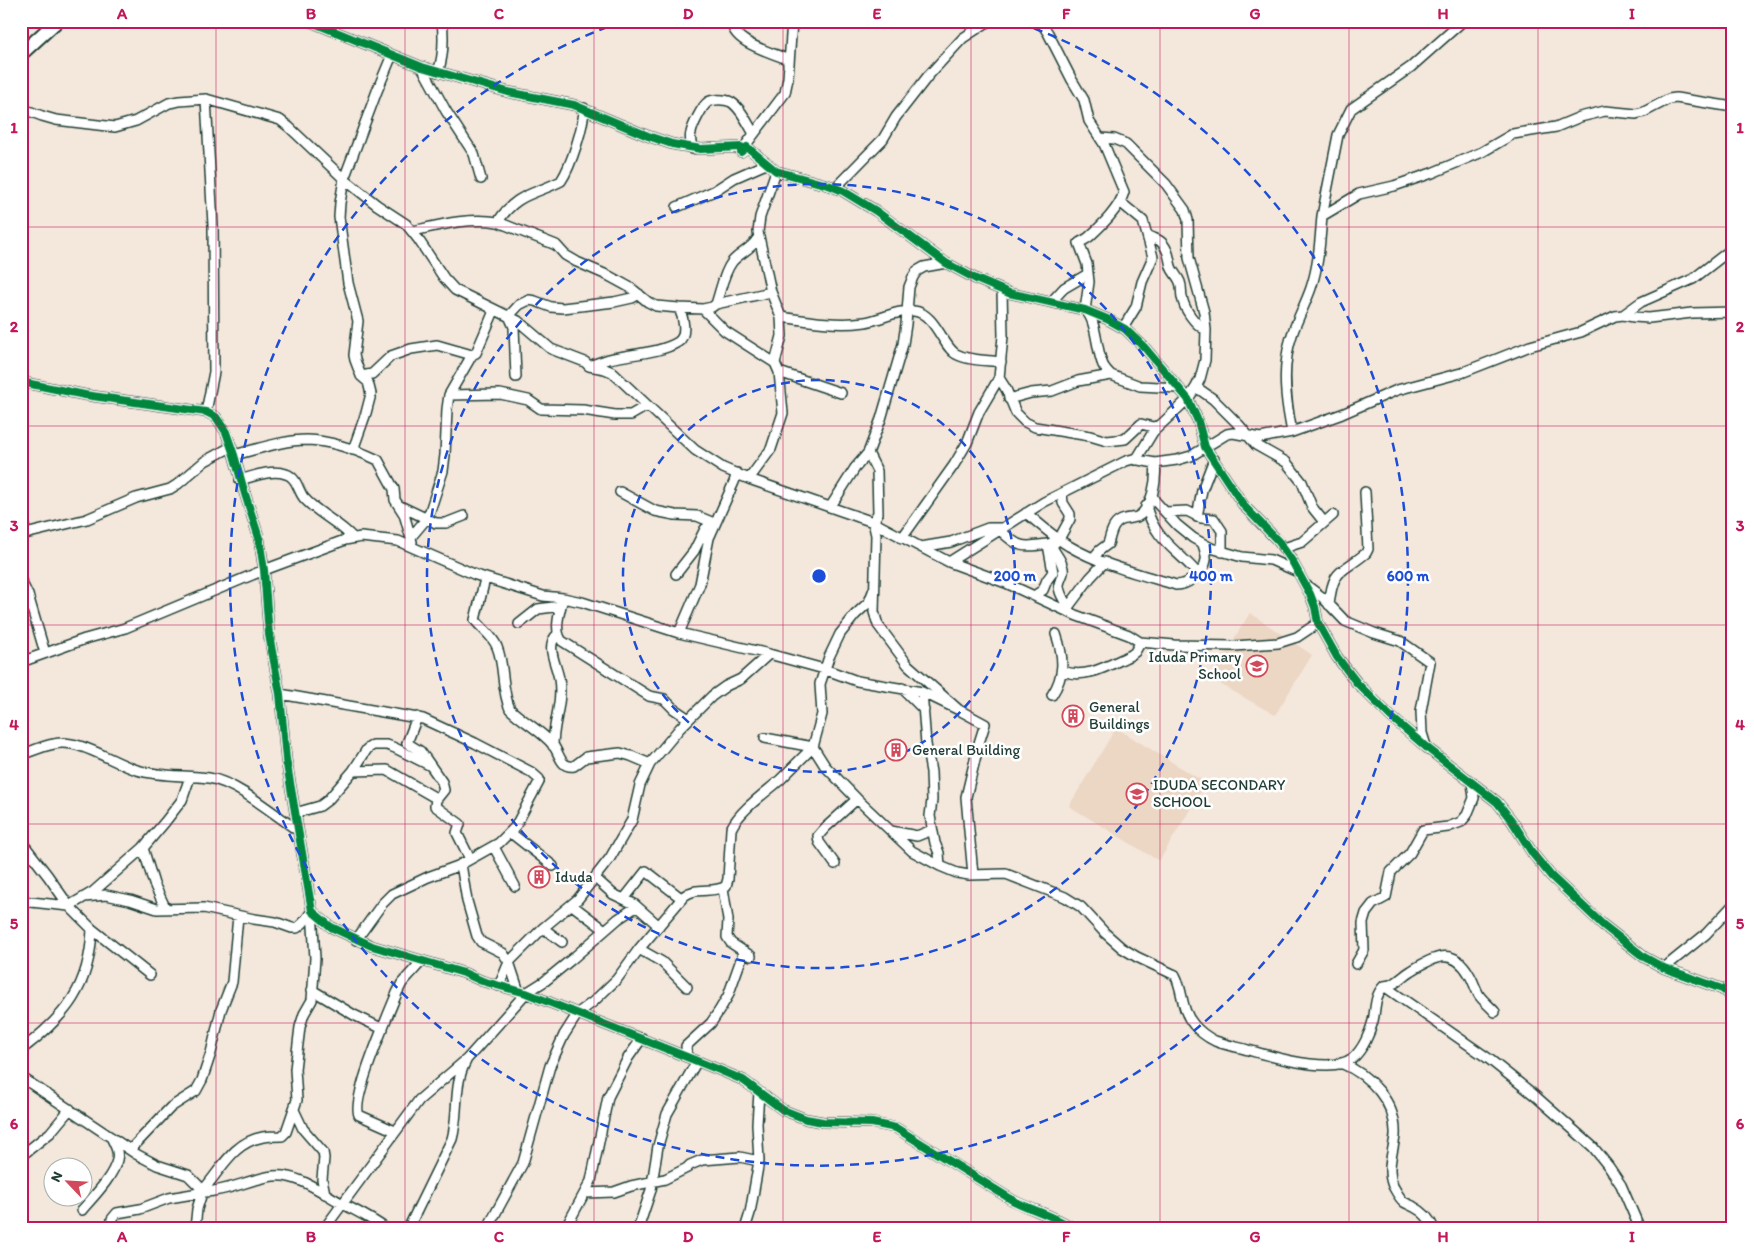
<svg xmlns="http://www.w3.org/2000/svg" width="1754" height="1250" font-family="Itim,sans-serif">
<rect width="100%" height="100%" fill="#f4e7dc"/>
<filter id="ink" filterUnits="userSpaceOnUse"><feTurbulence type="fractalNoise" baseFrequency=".02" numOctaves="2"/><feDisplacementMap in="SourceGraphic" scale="10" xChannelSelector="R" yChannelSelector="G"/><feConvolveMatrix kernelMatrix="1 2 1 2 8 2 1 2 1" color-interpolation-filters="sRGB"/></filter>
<g filter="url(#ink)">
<!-- built -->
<path fill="#ecd6c4" d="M1250,613l62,42 -37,60 -65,-37z
M1116,728l90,55 -47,78 -90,-55z"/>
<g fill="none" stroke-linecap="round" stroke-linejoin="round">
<!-- minor casing -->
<g stroke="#1f3d34" stroke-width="12">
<path id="minor" d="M309,21l113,46 86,25 66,13 74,31 24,8 29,5 40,-2v5l6,-5 29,24 55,15 12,5 33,20 70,52 30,16 33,14 76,17 22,9 18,10 20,19 43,51 10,22 7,26 39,59 35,36 13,19 18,33 5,13 3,16 19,34 20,26 33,33 36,31 71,55 15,19 21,33 18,22 52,49 41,32 20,11 58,21 5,4 6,10
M732,21c-1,21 36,30 52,37l4,2v6
M1040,21l8,12 24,47 12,20 5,21 15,23 20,48c-5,17 -22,33 -35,45 -4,3 -7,4 -10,6l8,21 2,18 -4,28c12,10 11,40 18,55 2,4 5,7 8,10
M422,67l24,44 28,43 7,25
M438,72c6,-17 6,-33 4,-51
M206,99l7,126 1,147 -8,40
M21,108l21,8 14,4 59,7 21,-6 33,-18 10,-2 27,-2 74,21 9,7 55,52 33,26 29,19 12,15 26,39 11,12 63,31 33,28 34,13 4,4 16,3 7,3 83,78 28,18 26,11 124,43 76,40 57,21 69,32 54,20 11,7 34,3 60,1 44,-3 19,-6 21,-14
M1100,138l14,1 12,5 40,40 19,26 3,10 1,38 15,54 2,18 -1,30 -5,19 -4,8 -8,12 -35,33 -17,28
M692,149c0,-6 -3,-11 -1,-16 1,-6 11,-27 17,-31 5,-3 17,-3 23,0 10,6 17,22 23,32
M742,150l43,-57 3,-15 4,-57
M836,187l47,-48 13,-22 32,-41 22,-24 13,-14 26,-17
M1120,202l23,19 10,36 -11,25 -6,25 -13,21
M677,207l37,-16 20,-13 32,-14
M1322,216l16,-81 13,-26 60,-42 52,-46
M498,222l58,23 9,10 12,7 32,14 22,12 17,14 8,4 23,2 24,1 9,-2 4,-3 55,-12
M413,231c27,-6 57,-14 85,-9 18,-29 36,-27 63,-41 10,-15 23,-55 23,-73
M1147,235c5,4 12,3 16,9 8,10 5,16 9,25 2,4 6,8 8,13 2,5 1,10 2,15 2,12 13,28 24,33
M1051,302l13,-14 24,-14
M716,304c5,-14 7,-30 16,-42 7,-9 20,-13 26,-24
M703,309l22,22 50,32
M1623,315l18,-13 52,-23 40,-31
M781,317c27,4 56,9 84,5 14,-2 35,-13 49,-11 21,2 29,36 42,43 13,7 31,6 45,8
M590,366c6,-3 13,-5 19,-7 20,-5 52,-6 69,-17 10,-7 5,-25 1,-34
M779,372l62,21
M361,376l11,-2 19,-18 20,-7 26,-4 35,10
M516,377l-2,-50 -5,-11 10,-11 10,-5 6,1 16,6 12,1 51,-6 18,-4 7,-4
M999,378l7,11 10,24 9,9 10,5 55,9 17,5 18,-2 16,-15 12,3 5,-1
M21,382l64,13 121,17 10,5 10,15 8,23 11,39 14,44 5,32 5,65 11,59 6,65 26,152 19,16 41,19 92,27 18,8 44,12 191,76 26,11 40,30 23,9 17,3 49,1 24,5 118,73c20,10 42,15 60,28
M1196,387l17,12 26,26 17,20 30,17 16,20 10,25 12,15
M449,395l51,-1 28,6 13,9 42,1 32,5h16l12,-7 6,-1
M1009,399l22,-6 21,-2 26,-10 33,-6 29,11 38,2
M1292,432c-5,-25 -9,-51 -5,-76 3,-25 16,-45 24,-68 8,-24 9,-48 11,-72l37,-22 35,-8 38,-13 50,-21 31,-18 43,-7 24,-10 25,-6 31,3 8,-2 25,-13 7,-1 57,9
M353,450l13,-37 5,-19 -3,-12 -7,-6 -6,-16 -1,-5 4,-34 -10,-38 -9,-66 1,-14 4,-24 33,-88 15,-36
M868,453l9,18 1,42 -5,9 3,13 -2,77 4,13 30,40 51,45 26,14 -6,19 -13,54 7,78
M234,455c24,-6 49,-15 73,-15 24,1 50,10 71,20l16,29 1,11 9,14 8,28
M749,479l22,-30 12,-36 -4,-41 -4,-9 7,-27 -1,-19 -10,-25 -13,-60 2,-15 16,-46
M240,480c14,-4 32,-11 46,-6 11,3 12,17 18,24 14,16 35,24 49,40
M620,492l35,19 20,4 22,1 17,7
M1152,495l3,6 22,24 16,13 18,10 31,9 29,3 27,12
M21,501l4,34
M400,506l36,17h10l18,-7
M831,506l24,-38 13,-15 13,-34 22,-75 3,-20 3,-37 4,-10 4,-6 7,-4 22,-4
M1146,506c9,35 31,43 52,68
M1165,512l22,-1 14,7 13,1 8,12v21
M1026,513c14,11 27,24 43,33 32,19 71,28 107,39 12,0 28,-12 30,-25 1,-5 -2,-11 -3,-16
M1197,517l5,-27 12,-31
M1000,530c22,22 26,16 55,13
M21,535l66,-16 49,-21 34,-9 8,-5 27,-23 26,-14
M411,537l16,-19 3,-7 13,-40 2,-16 2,-46 2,-14 23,-40 4,-2 18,-42 -3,-2
M902,538l52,-73 13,-22 12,-31 20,-34 4,-42 -1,-46
M1059,539l11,-20v-5l-7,-11 -1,-10
M1051,543c2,9 9,14 11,22 3,7 0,10 -2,16 -4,8 4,19 8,26
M921,547l30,-5 37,-14h14
M1284,548l18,-6 31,-27
M1094,557l6,-7 8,-6c3,-10 4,-22 17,-25 4,-1 8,-1 12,-2 16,-8 20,-39 18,-54
M949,562l95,-60 82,-41 7,-2 22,4 22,-3 14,-4 36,-22 6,-1 27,5 32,-6 50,-18 55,-24 64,-17 69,-27 51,-14 34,-16 8,-1 11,2 15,1 43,-5 41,-1
M676,574l18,-23 11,-22 10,-7
M485,579l-10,41c7,9 18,16 22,27 8,19 4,43 13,62 12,12 33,23 43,36 7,9 7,23 21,21l12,-9 34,-4 11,3 19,8
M21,581l7,14 17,58
M1306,585l16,12 23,24 29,12 26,8 30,21 -9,49 1,22 4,13
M874,589l-5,13 -14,13 -15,19 -11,23 -9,27 2,30 -9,33 12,19 32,33 55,52 28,15 17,7 12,2 37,-1 59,23 16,10 24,26 17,15 15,9 38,18c9,17 5,34 19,50 5,6 13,12 21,16 11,4 22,6 33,9 26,7 53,15 79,15 9,0 19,-2 26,-7 10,-9 17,-25 20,-37 3,-13 1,-25 11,-35 13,-1 17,-9 27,-15 22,-14 42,-25 58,3 4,6 6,14 10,21 4,6 11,11 16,17
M1034,596l9,-6 4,-10 6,-8 -5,-27
M563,598c-3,13 -10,32 -1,43l87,55 15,3 10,10 15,10
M1329,605c4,-38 12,-31 37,-52l2,-4 -3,-57
M1066,610l24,-32 15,-16
M519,624l19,-15 23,-3
M679,633l21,-49 9,-46 25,-56 3,-9
M21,662l64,-23 40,-11 139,-58 81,-30 16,-3 37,4 78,34 67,21 20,2 19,4 97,31 90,21 55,15 33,12 65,11 37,18
M1063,671c23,9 46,-6 68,-16l4,-3 5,-9
M902,688l22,22
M922,692l4,52 5,28 1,28 -2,16 5,27 4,10 1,13
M280,694l143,25 52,24 56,29 8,7v3l-24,45 -16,16 -41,23 -30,11 -36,17 -10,10 -26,36
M1052,695c13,-20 12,-38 4,-61
M417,717l-10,26 13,8 6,8 16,23 2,8 -8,10
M765,738l48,9
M553,746c0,-24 10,-43 6,-67 -2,-14 -15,-34 -1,-45
M21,755c11,-4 22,-9 33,-11 25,-6 59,19 83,26 23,7 48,5 72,8 27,4 65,36 88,52
M353,771l34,-1 47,27 2,2 -1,7 25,18 -3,9 13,26
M295,813l25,-7 8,-6 25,-29 14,-22 6,-4h14l8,3 36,18
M891,831l26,5 15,-6
M511,833l42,33
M21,841l27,35 21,30 23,23 58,46
M494,847l21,39
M143,848l11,36 12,25
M461,864l6,37 10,35 4,6 22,11 6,9 10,30
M835,864l-16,-22 -1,-6 7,-8 32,-29
M595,878l18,16 21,10 25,22
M723,888l5,32 -1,17 4,6 20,13
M84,897l22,-2 24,5 27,9 47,-1 50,11 21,3 17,6h5l6,-5 9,-12
M624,899l22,-28 35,27
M21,901l48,5 24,-14 50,-44 22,-26 17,-22 8,-23
M572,905l33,25
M543,928l19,14
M639,949l23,13 25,25
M1356,964l8,-14 -1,-27 3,-10 7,-9 13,-7 5,-25 19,-19 13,-23 25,-3 13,-5 6,-7 7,-17 -2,-16
M1664,968l42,-34 27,-29
M499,986l10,-24 34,-34 35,-29 32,-41 22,-38 8,-35 10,-21 30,-36 32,-32 14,-10 15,-7 28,-25
M1384,986l105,73 44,35 60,53 16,20 12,18 19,44
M312,990l42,25 29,14
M21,1050c45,-34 69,-63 71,-121
M687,1057l-1,-11 25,-23 8,-12 9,-15 16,-45
M1341,1063c29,12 56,40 54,73 -2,17 -9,33 -2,50 3,5 6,12 11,16 3,2 7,3 10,5 10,5 16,12 20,22
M21,1077l115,77 21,11 31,10 17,17c24,-1 45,-13 68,-16 25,-3 49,17 70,28 15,8 30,15 43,25
M294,1110l9,19 20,23 1,6 -2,21 3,15
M395,1131l-36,-16c-8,-16 30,-102 38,-122l5,-10 19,-21
M130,1150l41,-43 25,-16 6,-11 9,-27 10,-43 11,-28 6,-66
M21,1156l29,-23 20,-24
M203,1190c18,-20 30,-48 60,-53 6,-1 13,-1 19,-1l4,-4 11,-32 -2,-31 5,-42 4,-13 8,-14 3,-42 -3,-47
M585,1193l29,-1 17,-6 34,-7 22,-11 3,-3 12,-5 38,-3 19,4
M82,1210c11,-13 31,-33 35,-50 2,-8 -2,-15 -6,-23
M111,1229l1,-10 5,-6 23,-4 29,-11 36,-6
M195,1229l2,-20 5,-16
M324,1229l95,-129 48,-41 59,-66 19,-12 27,-22 46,-40 18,-12
M408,1229l44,-90c7,-24 1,-55 14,-78
M487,1229l36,-66 27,-97 14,-31 14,-22 15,-11 24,-23 22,-30 45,-53c13,-10 29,-2 42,-10l2,-7 3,-50c8,-18 34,-36 49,-49 11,-11 22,-22 33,-33
M565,1229l26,-48 17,-84 20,-39 14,-20
M638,1229l13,-39 7,-44 9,-32 30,-53
M745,1229l5,-16 9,-52 -2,-37 2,-32"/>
</g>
<!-- highway casing -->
<g stroke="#1f3d34" stroke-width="16">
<path id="highway" d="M21,54l36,-33"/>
</g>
<!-- minor -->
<use href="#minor" stroke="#fff" stroke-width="9"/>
<!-- highway -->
<use href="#highway" stroke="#fff" stroke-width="12"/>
<!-- cycleway casing -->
<g stroke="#fff" stroke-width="11">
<path id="cycleway" d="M309,21l113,46 86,25 66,13 74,31 24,8 29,5 40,-2v5l6,-5 29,24 55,15 12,5 33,20 70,52 30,16 33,14 76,17 22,9 18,10 20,19 43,51 10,22 7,26 39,59 35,36 13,19 18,33 5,13 3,16 19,34 20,26 33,33 36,31 71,55 15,19 21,33 18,22 52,49 41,32 20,11 58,21 5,4 6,10
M21,382l64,13 121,17 10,5 10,15 8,23 11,39 14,44 5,32 5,65 11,59 6,65 26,152 19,16 41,19 92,27 18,8 44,12 191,76 26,11 40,30 23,9 17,3 49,1 24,5 118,73c20,10 42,15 60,28"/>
</g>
<!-- cycleway -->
<use href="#cycleway" stroke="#00873e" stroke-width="8"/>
</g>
</g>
<!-- grid -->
<path fill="none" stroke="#c2185b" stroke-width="1" stroke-opacity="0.55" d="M216,21v1208M405,21v1208M594,21v1208M783,21v1208M971,21v1208M1160,21v1208M1349,21v1208M1538,21v1208M21,227h1712M21,426h1712M21,625h1712M21,824h1712M21,1023h1712"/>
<!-- distance rings -->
<g fill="none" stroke="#1d4ed8" stroke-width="2.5" stroke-dasharray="9 6">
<circle cx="819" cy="576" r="196"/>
<circle cx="819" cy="576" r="392"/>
<path d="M1020 23A589 589 0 1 1 618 23"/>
</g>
<!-- icons -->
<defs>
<g id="school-ring" transform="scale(1.125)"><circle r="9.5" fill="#fff" stroke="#d1495b" stroke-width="1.5"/><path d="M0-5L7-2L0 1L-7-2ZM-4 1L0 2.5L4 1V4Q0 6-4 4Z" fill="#d1495b"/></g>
<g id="building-ring" transform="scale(1.125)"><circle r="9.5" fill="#fff" stroke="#d1495b" stroke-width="1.5"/><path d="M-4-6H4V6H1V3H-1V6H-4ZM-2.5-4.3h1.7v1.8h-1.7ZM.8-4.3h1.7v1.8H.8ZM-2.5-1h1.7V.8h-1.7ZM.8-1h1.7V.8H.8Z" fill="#d1495b"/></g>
</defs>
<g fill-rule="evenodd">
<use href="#school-ring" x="1257" y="666"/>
<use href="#building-ring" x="1073" y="716"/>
<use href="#building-ring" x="896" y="750"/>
<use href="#school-ring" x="1137" y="794"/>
<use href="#building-ring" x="539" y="877"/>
</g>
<g text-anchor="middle" stroke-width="5" stroke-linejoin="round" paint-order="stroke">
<!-- poi labels -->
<g font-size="15" fill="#1f3d34" stroke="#fff" text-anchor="start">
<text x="1241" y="662" text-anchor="end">Iduda Primary<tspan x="1241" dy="17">School</tspan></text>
<text x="1089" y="712">General<tspan x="1089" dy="17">Buildings</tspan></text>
<text x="912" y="755">General Building</text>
<text x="1153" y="790">IDUDA SECONDARY<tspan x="1153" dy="17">SCHOOL</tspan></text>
<text x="555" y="882">Iduda</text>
</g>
</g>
<circle cx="819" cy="576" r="8" fill="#1d4ed8" stroke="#fff" stroke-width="2.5"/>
<g font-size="15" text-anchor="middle" font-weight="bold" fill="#1d4ed8" stroke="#fff" stroke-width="5" stroke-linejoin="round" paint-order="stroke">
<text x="1015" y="581">200 m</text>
<text x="1211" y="581">400 m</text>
<text x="1408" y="581">600 m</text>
</g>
<!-- margin -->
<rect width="1754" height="1250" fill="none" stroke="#fff" stroke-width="55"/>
<!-- north arrow -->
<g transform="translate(68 1182) rotate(295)"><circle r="24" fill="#ffffff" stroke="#a5b1ae"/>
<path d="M0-4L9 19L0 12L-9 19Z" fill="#d1495b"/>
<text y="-8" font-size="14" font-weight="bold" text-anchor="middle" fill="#1f3d34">N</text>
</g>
<rect x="28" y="28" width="1698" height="1194" fill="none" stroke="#c2185b" stroke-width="2"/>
<g font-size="16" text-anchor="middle" font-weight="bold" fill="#c2185b">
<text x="122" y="19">A</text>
<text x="311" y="19">B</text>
<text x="499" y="19">C</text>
<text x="688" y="19">D</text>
<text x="877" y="19">E</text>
<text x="1066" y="19">F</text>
<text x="1255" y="19">G</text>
<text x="1443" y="19">H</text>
<text x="1632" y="19">I</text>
<text x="14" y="133">1</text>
<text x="1740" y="133">1</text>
<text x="14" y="332">2</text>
<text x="1740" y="332">2</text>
<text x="14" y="531">3</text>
<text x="1740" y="531">3</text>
<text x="14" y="730">4</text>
<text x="1740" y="730">4</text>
<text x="14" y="929">5</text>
<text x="1740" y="929">5</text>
<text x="14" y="1129">6</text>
<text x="1740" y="1129">6</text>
<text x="122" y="1242">A</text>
<text x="311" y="1242">B</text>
<text x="499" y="1242">C</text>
<text x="688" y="1242">D</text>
<text x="877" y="1242">E</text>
<text x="1066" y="1242">F</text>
<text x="1255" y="1242">G</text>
<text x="1443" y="1242">H</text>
<text x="1632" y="1242">I</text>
</g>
</svg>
